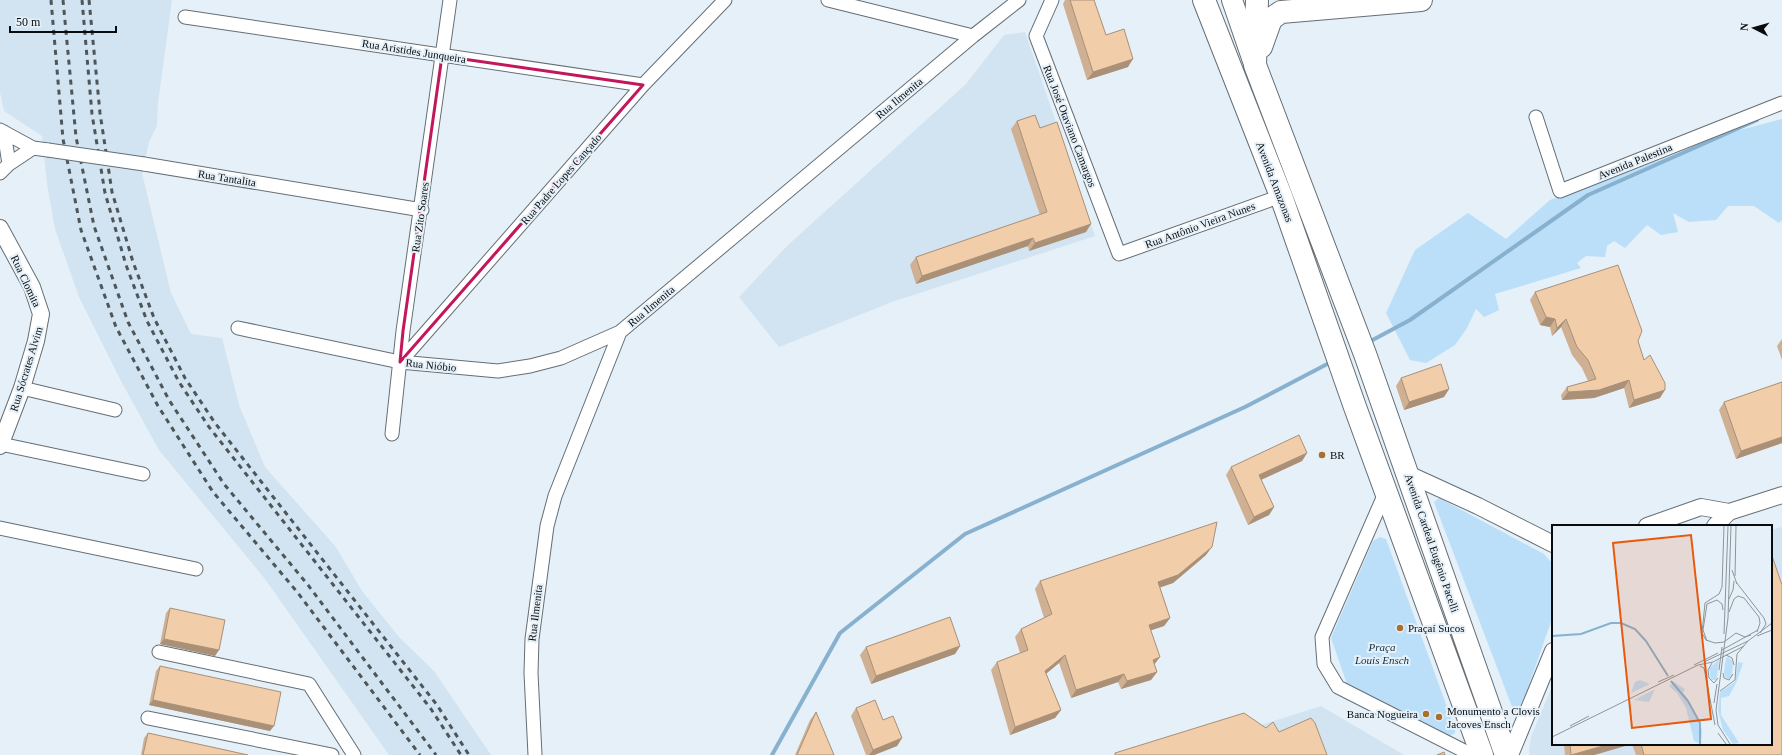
<svg xmlns="http://www.w3.org/2000/svg" width="1782" height="755" font-family="'Times New Roman',serif">
<style>
.built{fill:#d2e4f1}
.green{fill:#bbdff8}
.lines{fill:none;stroke-linecap:round;stroke-linejoin:round}
.stream{stroke:#87b1ce;stroke-width:4}
.minor-casing{stroke:#656e75;stroke-width:15}
.tertiary-casing{stroke:#656e75;stroke-width:18}
.primary-casing{stroke:#656e75;stroke-width:22}
.motorway-casing{stroke:#656e75;stroke-width:24}
.minor{stroke:#fff;stroke-width:13}
.tertiary{stroke:#fff;stroke-width:16}
.primary{stroke:#fff;stroke-width:20}
.motorway{stroke:#fff;stroke-width:22}
.rail{stroke:#4f565a;stroke-width:3;stroke-dasharray:5 5;stroke-linecap:butt}
.minor-bridge-casing{stroke:#656e75;stroke-width:15;stroke-linecap:butt}
.minor-bridge{stroke:#fff;stroke-width:13}
.wall{fill:#cfb092}
.shaded-wall{fill:#a99077}
.building{fill:#f1cdaa;stroke:#a99077}
.marked{fill:none;stroke:#c2185b;stroke-width:3;stroke-linejoin:round}
.poi-dot{fill:#a96f2f;stroke:#e5f0f8;stroke-width:1.5}
.labels{text-anchor:middle;dominant-baseline:central;stroke-width:4;stroke-linejoin:round;paint-order:stroke}
.street-label{font-size:11px;fill:#080c0e;stroke:#e5f0f8}
.poi-label{font-size:11px;fill:#080c0e;stroke:#e5f0f8;text-anchor:start}
.park-label{font-size:11px;font-style:italic;fill:#092d42;stroke:#e5f0f8}
.inset-river{fill:none;stroke:#87b1ce;stroke-width:2}
.inset-road{fill:none;stroke:#8d959a;stroke-width:1}
.view{fill:#e8590c;fill-opacity:0.15;stroke:#e8590c;stroke-width:2}
.inset-edge{fill:none;stroke:#080c0e;stroke-width:2}
</style>
<rect width="100%" height="100%" fill="#e5f0f8"/>
<path class="built" d="M0,0h172l-14,103 -1,23 -8,16 -7,31 29,120 20,41 31,4 17,67 26,62 71,80 26,44 37,46 35,34 57,84h-102l-124,-176 -106,-129 -38,-69 -42,-84 -24,-68 -8,-45 -5,-48 -38,-25 -4,-19z
M1025,32l70,204 -203,66 -113,45 -40,-50 48,-51 179,-162 38,-49z
M1782,527v228h-252l-1,-4 2,-14 22,-53v60h218v-214z
M1321,706l83,49h-237z"/>
<path class="green" d="M1782,119v101l-3,3 -25,-17h-26l-12,14 -27,2 -16,-9 5,19 -17,3 -14,-10 -22,23 -11,-7 -7,5 -2,11 -19,-1 -9,7 4,5 -86,26 4,16 -15,7 -8,-8 -9,19 -12,17 -29,18 -16,-3 -24,-47 29,-63 53,-37 38,26 44,-39 190,-70z
M1439,498l105,56 9,10v52l-34,97 -5,-1 -80,-210z
M1380,537l6,2 69,190v4l-3,2 -4,1 -101,-52 -16,-46 42,-97z"/>
<g class="lines">
<path class="stream" d="M1367,343l43,-23 178,-125 169,-75
M772,755l68,-122 125,-99 280,-127 88,-46"/>
<defs>
<path id="minor" d="M828,0l145,36
M1052,0l-16,36 83,218 162,-58
M185,17l458,68
M1536,117l24,74 222,-88
M0,130l33,18 15,2
M4,132l5,32
M144,164l278,46
M0,173l9,-9 24,-16
M238,328l162,34 98,9 32,-5 31,-8 59,-26
M400,362l243,-277 82,-85
M22,388l93,22
M392,434l11,-103 47,-331
M1,444l142,30
M1386,491l-64,146 2,27 14,23 134,68
M0,528l196,41
M159,652l150,32 45,71
M148,718l184,37
M535,755l-4,-82 1,-34 15,-113 8,-30 65,-164 353,-296 46,-36"/>
<path id="tertiary" d="M0,228l32,59 9,27 -5,27 -14,47 -22,58
M1408,474l70,32 75,38
M1647,526l54,-19 28,5 53,-17
M1715,526l14,-14
M1510,755l43,-104"/>
<path id="primary" d="M1232,0l21,61"/>
<path id="motorway" d="M1204,0l77,196 74,211 127,348
M1257,0l-2,65 110,289 141,401
M1261,47l10,-28 10,-7 140,-12"/>
</defs>
<use href="#minor" class="minor-casing"/>
<use href="#tertiary" class="tertiary-casing"/>
<use href="#primary" class="primary-casing"/>
<use href="#motorway" class="motorway-casing"/>
<use href="#minor" class="minor"/>
<use href="#tertiary" class="tertiary"/>
<use href="#primary" class="primary"/>
<use href="#motorway" class="motorway"/>
<path class="rail" d="M51,0l12,139 18,91 35,97 42,79 55,86 85,101 122,162
M63,0l13,137 18,89 34,96 41,78 55,84 84,101 128,170
M82,0l10,114 13,79 21,72 21,56 32,61 30,45 222,282 30,46
M89,0l11,113 12,79 21,70 21,56 31,60 30,45 222,282 32,50"/>
<defs>
<path id="minor-bridge" d="M48,150l96,14"/>
</defs>
<use href="#minor-bridge" class="minor-bridge-casing"/>
<use href="#minor-bridge" class="minor-bridge"/>
</g>
<path class="wall" d="M1065,0h29l12,35 22,32 -41,13 -24,-76z
M1017,121l23,7 46,104 -57,19 -1,-5 -112,38 -6,-19 6,-8 124,-42 -29,-86z
M1535,292l103,49 6,19 16,38 -31,10 -5,-20 -30,10 -32,2 -1,-5 6,-8 21,-6 -6,-13 -10,-13 -11,-28 -9,9 -2,-9 -10,-2 -10,-25z
M1782,339v21l-5,-14z
M1401,378l48,11 -5,8 -40,13 -8,-24z
M1782,382v61l-46,16 -17,-49 5,-8z
M1307,453l-5,8 -41,19 13,27 -5,8 -21,10 -22,-50 5,-8z
M1206,555l-33,28 -13,4 10,31 -6,8 -14,4 4,35 3,7 -6,8 -30,9 -3,-7 -47,16 -12,-35 -13,10 15,37 -6,8 -45,17 -19,-65 6,-8 23,-9 -5,-16 6,-8 23,-11 -9,-29 5,-8z
M170,608l45,48 -55,-12 6,-31z
M960,646l-5,8 -84,30 -11,-29 6,-8z
M160,666l110,65 -121,-26 7,-34z
M856,708l27,12 19,18 -5,8 -23,9h-8l-15,-39z
M816,712l18,43h-39l15,-35z
M148,733l100,22h-107l3,-17z
M1564,744h207l11,11h-146l-4,-11 -38,11h-29z"/>
<path class="shaded-wall" d="M1133,59l-5,8 -41,13 6,-8z
M1091,224l-5,8 -57,19 6,-8z
M1033,238l-5,8 -112,38 6,-8z
M1546,317l9,2 -5,8 -10,-2z
M1566,319l-5,8 -9,9 5,-8z
M1629,380l-5,8 -30,10 -32,2 6,-8z
M1449,389l-5,8 -40,13 5,-8z
M1665,390l-5,8 -31,10 5,-8z
M1782,437v6l-46,16 5,-8z
M1307,453l-5,8 -48,22 5,-8z
M1274,507l-5,8 -21,10 6,-8z
M1212,547l-6,8 -33,28 -20,7 5,-8z
M1170,618l-6,8 -21,7 6,-8z
M164,639l55,11 -4,6 -55,-12z
M960,646l-5,8 -84,30 5,-8z
M1065,655l-6,8 -19,16 5,-8z
M1160,657l-6,8 -1,-5z
M1157,672l-6,8 -30,9 6,-8z
M1124,674l-6,8 -47,16 5,-8z
M153,700l121,26 -4,5 -121,-26z
M1061,710l-6,8 -45,17 5,-8z
M902,738l-5,8 -23,9h-5l4,-5z
M1610,744h22l-38,11h-23z"/>
<path class="building" d="M1070,0h24l12,35 18,-6 9,30 -40,13z
M1035,115l5,13 17,-6 34,102 -56,19 -2,-5 -111,38 -6,-19 131,-45 -30,-91z
M1618,265l24,66 -4,10 6,19 6,-5 15,28v7l-31,10 -5,-20 -30,10 -31,2 -1,-5 29,-8 -8,-19 -11,-13 -11,-28 -9,9 -2,-9 -9,-2 -11,-25z
M1441,364l8,25 -40,13 -8,-24z
M1782,382v55l-41,14 -17,-49z
M1299,435l8,18 -48,22 15,32 -20,10 -23,-50z
M1217,522l-5,25 -34,28 -20,7 12,36 -21,7 11,32 -7,3 4,12 -30,9 -3,-7 -48,16 -11,-35 -20,16 16,39 -46,17 -18,-65 31,-12 -7,-21 31,-15 -12,-33z
M1771,553l11,32v170h-138l-3,-11h130z
M170,608l55,12 -6,30 -55,-11z
M950,617l10,29 -84,30 -10,-29z
M160,666l121,26 -7,34 -121,-26z
M875,700l8,20 10,-4 9,22 -29,12 -17,-42z
M816,712l18,43h-37z
M1244,713l22,15 7,-6 6,10 32,-14 4,5 12,32h-212v-2z
M148,733l100,22h-105z
M1570,744h40l-39,11z
M1444,752l1,3h-8z"/>
<path class="marked" d="M442,56l201,29 -243,277 3,-31z"/>
<g class="poi-dot">
<circle cx="1322" cy="455" r="4"/>
<circle cx="1400" cy="628" r="4"/>
<circle cx="1426" cy="714" r="4"/>
<circle cx="1439" cy="717" r="4"/>
</g>
<g class="labels">
<g class="street-label">
<text transform="translate(414 51) rotate(9)">Rua Aristides Junqueira</text>
<text transform="translate(899 98) rotate(-40)">Rua Ilmenita</text>
<text transform="translate(1070 126) rotate(69)">Rua José Otaviano Camargos</text>
<text transform="translate(1635 161) rotate(-22)">Avenida Palestina</text>
<text transform="translate(227 178) rotate(9)">Rua Tantalita</text>
<text transform="translate(561 179) rotate(-49)">Rua Padre Lopes Cançado</text>
<text transform="translate(1275 182) rotate(69)">Avenida Amazonas</text>
<text transform="translate(420 217) rotate(-82)">Rua Zito Soares</text>
<text transform="translate(1200 225) rotate(-20)">Rua Antônio Vieira Nunes</text>
<text transform="translate(26 281) rotate(65)">Rua Clomita</text>
<text transform="translate(651 306) rotate(-40)">Rua Ilmenita</text>
<text transform="translate(431 365) rotate(6)">Rua Nióbio</text>
<text transform="translate(26 369) rotate(-73)">Rua Sócrates Alvim</text>
<text transform="translate(1432 543) rotate(71)">Avenida Cardeal Eugênio Pacelli</text>
<text transform="translate(535 613) rotate(-83)">Rua Ilmenita</text>
</g>
<g class="poi-label">
<text x="1330" y="455">BR</text>
<text x="1408" y="628">Praçaí Sucos</text>
<text x="1447" y="711">Monumento a Clovis<tspan x="1447" dy="13">Jacoves Ensch</tspan></text>
<text x="1418" y="714" text-anchor="end">Banca Nogueira</text>
</g>
<g class="park-label">
<text x="1382" y="647">Praça<tspan x="1382" dy="13">Louis Ensch</tspan></text>
</g>
</g>
<g transform="translate(1552 525)">
<rect width="220" height="220" fill="#e5f0f8"/>
<path d="M176,132l5,5 -1,14 -3,3 -4,-2 -1,-5 2,-14zM167,135l-2,17 -1,3h-5l-2,-12zM186,137l5,1 -7,20 -7,13 -8,2v17l18,28 -6,1 -10,-14 -5,-20 2,-18 15,-10zM88,155l10,4 -19,9 4,-11zM122,157l11,7 -2,4 4,5 15,32 -1,14 -7,-3 -8,-33 -9,-15 -8,-7zM103,164l-6,13 -15,-2z" fill="#bbdff8"/>
<path class="inset-river" d="M0,111l29,-2 30,-11h10l14,6 11,12 22,35M119,156l17,20 12,22v21"/>
<path class="inset-road" d="M172,1l-2,61 -3,7 -14,9 -3,30 4,7 9,3 9,-1 12,-9 9,4 6,-2M180,45l5,14M183,51l1,-50M184,57l28,36 2,6 -6,9M177,74l4,-9 1,-9M177,87l5,-13 4,-3 6,2 15,19 1,6 -3,9M172,109l4,-108M205,111l15,-6M155,116l-4,-11 4,-26 10,-4 5,4 1,6M170,125l36,-20M174,130l6,3 2,7M152,137l44,-21 24,-18M160,138l-4,7 1,8 5,5 4,-5M142,140l24,-12M148,141l4,2 11,57M167,145l3,-23M171,148l1,5 5,2 4,-6M106,157l16,-7M168,166l15,-11 2,-26 11,-13M162,178l3,-19M18,201l19,-10M166,208l8,11M0,212l146,-72 15,-3 31,-16M178,219l-12,-19 -2,-15 12,-92 3,-92"/>
<path class="view" d="M139,10l20,184 -79,9 -19,-185z"/>
<rect width="220" height="220" class="inset-edge"/>
</g>
<g transform="translate(1754 28) rotate(276)" stroke="#e5f0f8" stroke-width="3" paint-order="stroke">
<path d="M0-3L7 15L0 10L-7 15Z" fill="#080c0e"/>
<text y="-6" font-size="11" font-weight="bold" text-anchor="middle" fill="#080c0e">N</text>
</g>
<path d="M10 26v6h106v-6" fill="none" stroke="#080c0e" stroke-width="2"/>
<text x="16" y="26" font-size="12" fill="#080c0e" stroke="#e5f0f8" stroke-width="3" paint-order="stroke">50 m</text>
</svg>
